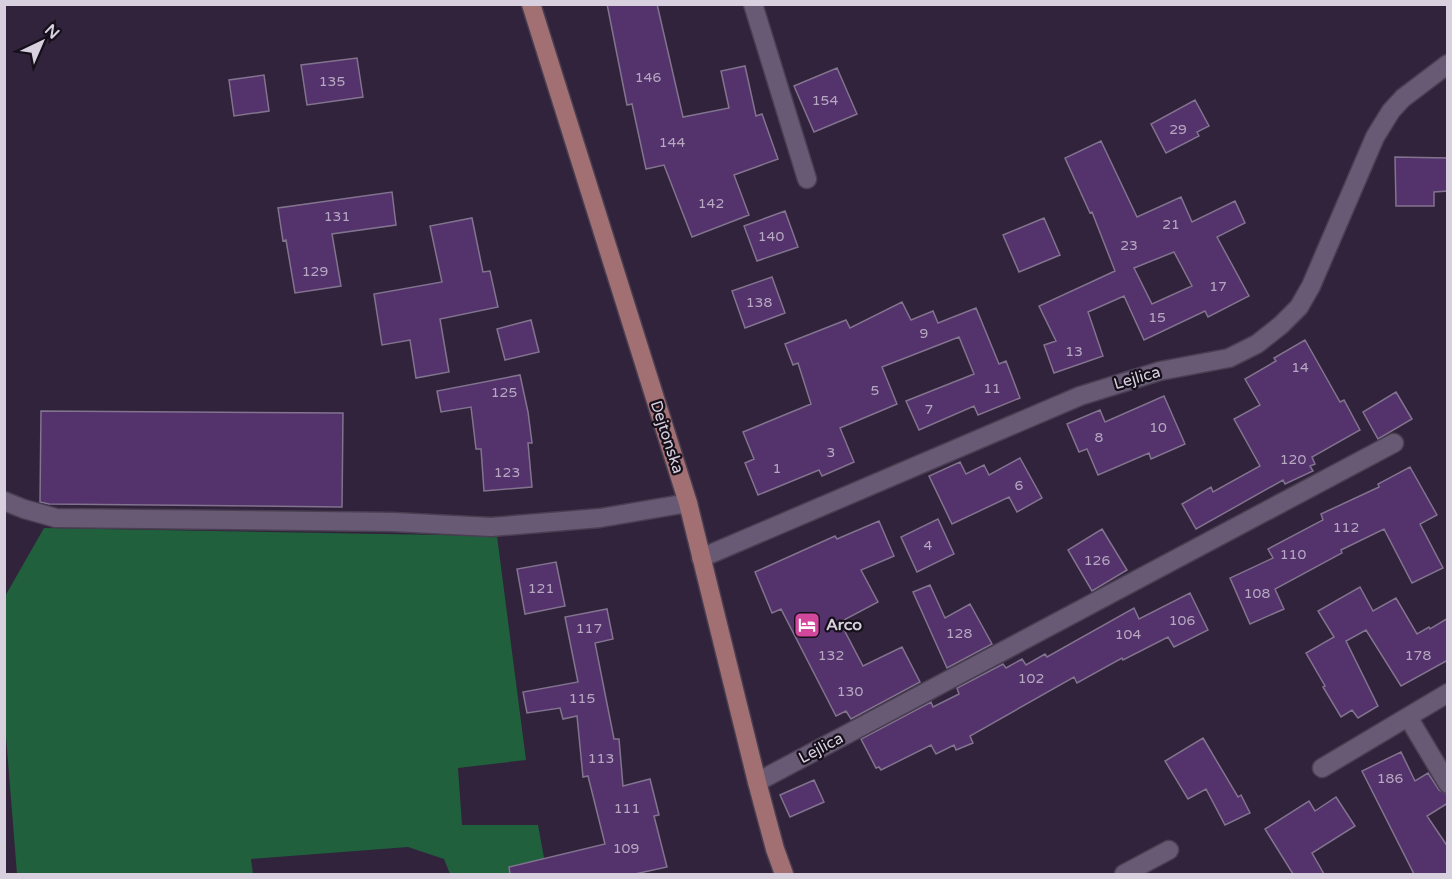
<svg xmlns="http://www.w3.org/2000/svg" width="1452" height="879" font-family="'Varela Round',sans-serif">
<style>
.green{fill:#20603c}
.building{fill:#54336c;stroke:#82738f;stroke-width:1.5;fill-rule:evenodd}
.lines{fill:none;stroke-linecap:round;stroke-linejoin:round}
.minor-casing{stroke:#4a3f52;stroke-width:21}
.major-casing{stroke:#4a3f52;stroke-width:21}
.minor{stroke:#685a75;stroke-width:18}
.major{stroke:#a27072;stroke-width:18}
.labels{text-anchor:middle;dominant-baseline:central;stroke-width:4.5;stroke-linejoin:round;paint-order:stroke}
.number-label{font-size:14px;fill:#b7a9c2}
.street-label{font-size:16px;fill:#d8d0df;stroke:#150f1a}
.poi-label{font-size:16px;font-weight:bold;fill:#d8d0df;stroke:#150f1a;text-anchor:start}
</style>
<rect width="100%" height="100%" fill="#30233b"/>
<path class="green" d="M44,528l453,8 29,224 -68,8 4,57h76l9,49h-97l-6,-15 -36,-12 -157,12 2,15h-236l-12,-150 -1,-126z"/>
<path class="building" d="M607,4h50l26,113 46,-9 -8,-37 24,-5 11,50 6,-2 16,45 -44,16 15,40 -57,22 -28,-72 -18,4 -14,-65 -5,1z
M357,58l6,39 -56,8 -6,-40z
M837,68l20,46 -43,18 -20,-46z
M264,75l5,36 -35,5 -5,-36z
M1195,100l14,26 -12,6 2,4 -33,17 -15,-29z
M1101,141l36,76 44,-20 11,25 43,-21 10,22 -28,14 32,59 -41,21 -3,-6 -61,29 -20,-44 -36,16 15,44 -49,17 -10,-28 12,-4 -17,-35 76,-35 -23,-59 -2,1 -25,-55zM1174,252l18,34 -40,18 -18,-36z
M1395,157l53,1v33l-14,1v14h-38z
M392,192l4,33 -64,9 9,52 -46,7 -9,-53 -3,1 -5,-33z
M785,211l13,36 -41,14 -13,-35z
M472,218l11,54 7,-1 8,36 -58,12 9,53 -33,6 -6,-38 -28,5 -8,-51 68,-12 -12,-56z
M1044,218l16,37 -41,17 -16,-37z
M772,277l13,36 -40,15 -13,-37z
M902,302l9,18 22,-9 5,12 38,-15 23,56 7,-3 14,37 -42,17 -4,-9 -55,24 -13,-29 68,-27 -15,-37 -77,30 15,37 -57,24 14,34 -32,14 -3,-6 -61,25 -13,-32 9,-4 -11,-27 68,-28 -13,-41 -5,2 -8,-21 61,-24 4,8z
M531,320l8,32 -34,8 -8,-31z
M1305,340l35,62 4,-2 16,30 -48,27 3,7 -5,2 3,5 -28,13 -2,-4 -87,49 -14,-25 29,-17 2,5 47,-26 -26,-47 26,-14 -15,-26 31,-18 -2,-3z
M520,375l8,37 4,31h-4l4,44 -48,4 -3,-42h-5l-5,-42 -30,5 -4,-21z
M1396,392l16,27 -34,20 -15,-27z
M1164,396l21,48 -34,15 -2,-6 -51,22 -11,-26 -8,3 -12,-28 33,-14 5,12z
M41,411l302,2 -1,94 -293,-3 -9,-2z
M1020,458l22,40 -25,14 -8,-15 -57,27 -23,-48 31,-14 6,12 18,-9 5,10z
M1410,467l27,48 -17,9 23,44 -31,15 -28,-54 -43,21 1,3 -67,36 9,20 -34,15 -20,-46 43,-20 -5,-9 55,-29 -2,-6 58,-27 -1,-3z
M938,519l16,35 -37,18 -16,-35z
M879,521l15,35 -33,14 17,32 -38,20 23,44 39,-19 18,35 -69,37 -5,-8 -10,5 -55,-107 -9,4 -17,-41 80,-36 2,3z
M1102,529l25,41 -35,21 -24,-41z
M556,562l9,44 -40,8 -8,-45z
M930,585l15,33 25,-14 22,40 -45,24 -34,-76z
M1360,587l13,24 23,-13 21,36 12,-7 1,2 18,-11v42l-47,26 -35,-56 -20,11 32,65 -20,12 -6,-8 -11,7 -18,-30 2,-1 -19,-33 28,-16 -16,-26z
M1190,593l18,37 -34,17 -6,-10 -45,23 -1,-2 -45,25 -3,-6 -104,59 3,7 -17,7 -2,-5 -18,9 -5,-9 -50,25 -2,-3 -3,1 -15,-29 70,-37 2,5 26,-13 -2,-6 46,-24 3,4 16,-9 4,6 19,-11 2,3 87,-49 5,11z
M607,609l6,30 -18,4 19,96h5l4,47 27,-7 9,36 -5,1 13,51 -32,7h-125l-1,-7 96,-23 -17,-68 -5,1 -6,-61 -14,3 -3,-11 -33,5 -4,-21 55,-10 -13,-65z
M1203,738l35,59 3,-2 9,18 -25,12 -19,-36 -18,10 -23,-38z
M1401,752l14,29 13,-8 11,17 9,5v8l-21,13 21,31v27h-34l-52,-103z
M814,780l10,22 -34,15 -10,-22z
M1336,797l19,29 -43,27 12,21h-31l-28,-45 44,-28 6,10z"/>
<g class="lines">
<defs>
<path id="minor" d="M753,4l54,175
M4,501l20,8 32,9 337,4 98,5 109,-9 88,-15
M701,558l379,-162 80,-25 69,-13 28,-14 24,-19 18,-18 12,-21 64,-149 16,-26 12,-13 45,-34
M1408,717l40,67
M1322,768l126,-75
M757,782l637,-339
M1124,874l45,-24"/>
<path id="major" d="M531,4l157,499 69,279 18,67 9,25"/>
</defs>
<use href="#minor" class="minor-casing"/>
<use href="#major" class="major-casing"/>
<use href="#minor" class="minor"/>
<use href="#major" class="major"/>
</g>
<defs>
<symbol id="hotel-square" viewBox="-11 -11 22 22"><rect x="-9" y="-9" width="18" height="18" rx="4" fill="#d1479c" stroke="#150f1a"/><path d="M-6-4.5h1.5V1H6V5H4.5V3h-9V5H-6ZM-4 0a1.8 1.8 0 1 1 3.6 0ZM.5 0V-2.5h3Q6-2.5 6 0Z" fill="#fff"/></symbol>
</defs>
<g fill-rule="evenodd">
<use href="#hotel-square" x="792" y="610" width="30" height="30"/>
</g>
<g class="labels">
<g class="number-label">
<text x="648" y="77">146</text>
<text x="332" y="81">135</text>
<text x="825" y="100">154</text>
<text x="1178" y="129">29</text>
<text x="672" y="142">144</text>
<text x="711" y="203">142</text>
<text x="337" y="216">131</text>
<text x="1171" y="224">21</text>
<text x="771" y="236">140</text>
<text x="1129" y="245">23</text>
<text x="315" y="271">129</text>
<text x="1218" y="286">17</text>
<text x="759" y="302">138</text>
<text x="1157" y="317">15</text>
<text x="924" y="333">9</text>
<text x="1074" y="351">13</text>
<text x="1300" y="367">14</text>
<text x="992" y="388">11</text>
<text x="875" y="390">5</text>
<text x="504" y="392">125</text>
<text x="929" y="409">7</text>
<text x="1158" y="427">10</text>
<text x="1099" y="437">8</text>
<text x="831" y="452">3</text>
<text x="1293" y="459">120</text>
<text x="777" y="468">1</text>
<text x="507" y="472">123</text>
<text x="1019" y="485">6</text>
<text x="1346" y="527">112</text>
<text x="928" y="545">4</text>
<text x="1293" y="554">110</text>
<text x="1097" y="560">126</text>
<text x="541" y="588">121</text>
<text x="1257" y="593">108</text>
<text x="1182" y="620">106</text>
<text x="589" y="628">117</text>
<text x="959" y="633">128</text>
<text x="1128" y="634">104</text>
<text x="831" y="655">132</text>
<text x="1418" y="655">178</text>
<text x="1031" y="678">102</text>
<text x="850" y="691">130</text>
<text x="582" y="698">115</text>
<text x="601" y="758">113</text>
<text x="1390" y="778">186</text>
<text x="627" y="808">111</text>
<text x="626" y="848">109</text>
</g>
<g class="street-label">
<text transform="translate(1137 378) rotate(-16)">Lejlica</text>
<text transform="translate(667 437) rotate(72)">Dejtonska</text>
<text transform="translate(821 748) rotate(-28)">Lejlica</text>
</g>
<g class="poi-label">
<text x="826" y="625">Arco</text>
</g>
</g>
<rect width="1452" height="879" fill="none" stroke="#d8d0df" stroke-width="12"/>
<g transform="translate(42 42) rotate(44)" stroke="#150f1a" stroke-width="4.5" paint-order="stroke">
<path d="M0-4.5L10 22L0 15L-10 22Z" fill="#d8d0df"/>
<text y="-9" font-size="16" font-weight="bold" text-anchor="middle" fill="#d8d0df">N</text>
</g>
</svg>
